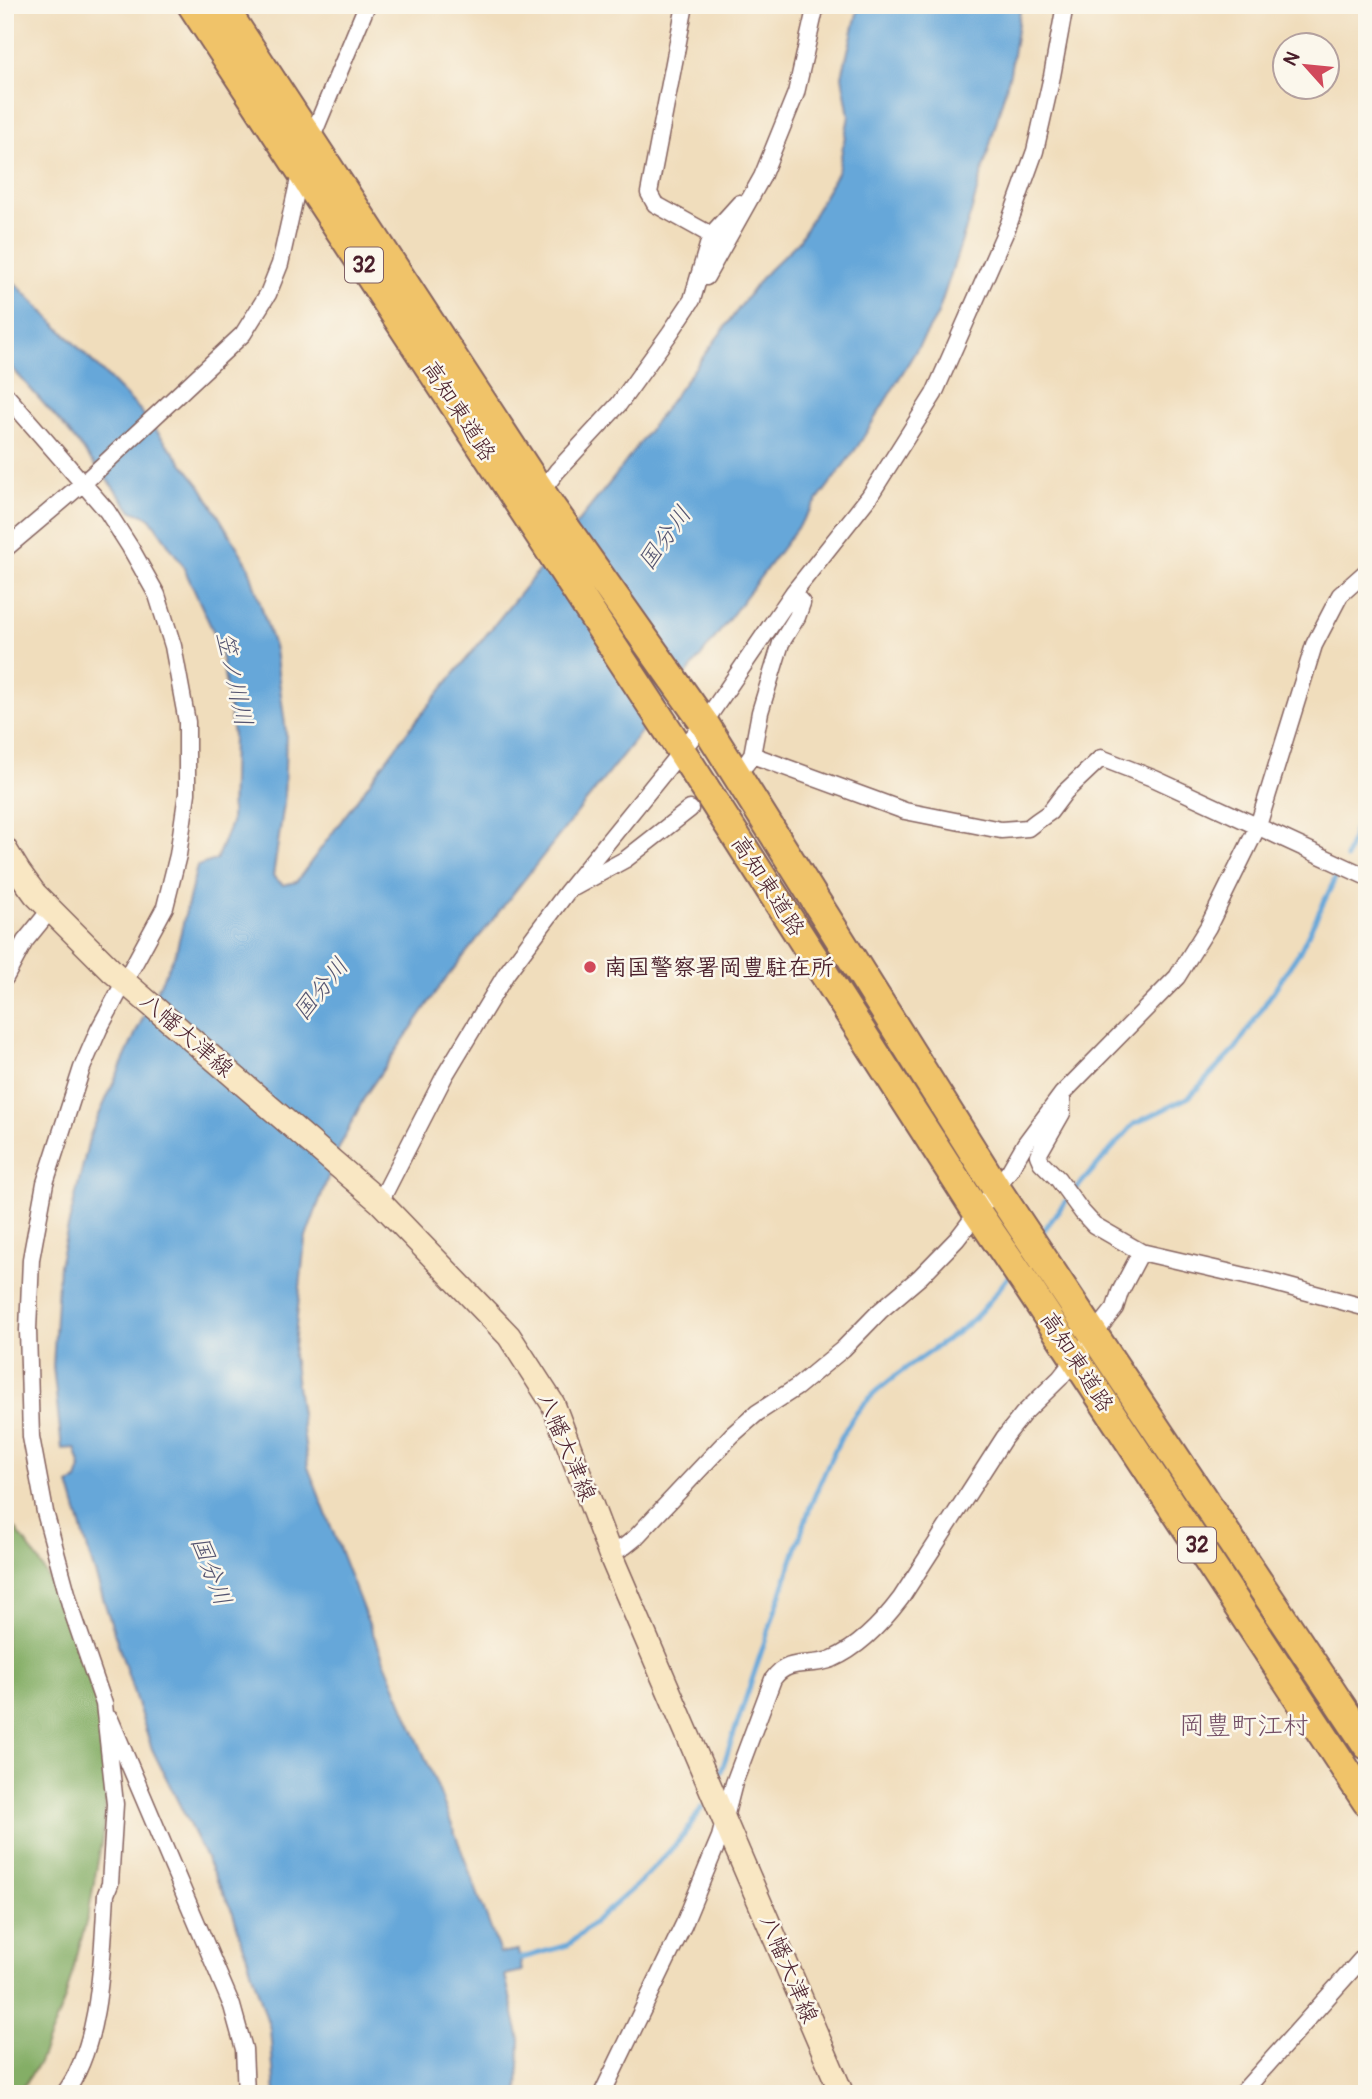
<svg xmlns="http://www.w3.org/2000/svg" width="1372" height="2099" font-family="Pangolin,'Klee One',sans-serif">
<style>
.forest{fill:#84ae66;stroke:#676648;stroke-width:2}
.water{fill:#66a7d9;stroke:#586382;stroke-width:2}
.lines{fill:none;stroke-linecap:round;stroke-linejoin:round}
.stream{stroke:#66a7d9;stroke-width:5}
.minor-casing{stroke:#84625e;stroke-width:19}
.secondary-casing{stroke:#84625e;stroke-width:26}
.trunk-casing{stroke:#84625e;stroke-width:32}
.minor{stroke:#fff;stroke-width:16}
.secondary{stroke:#f9e7c3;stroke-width:23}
.trunk{stroke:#f0c369;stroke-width:28}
.poi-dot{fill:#d1495b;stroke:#fbf7ec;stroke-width:2.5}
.labels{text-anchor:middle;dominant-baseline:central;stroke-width:5;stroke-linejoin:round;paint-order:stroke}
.shield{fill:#fbf7ec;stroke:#7f6065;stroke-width:2}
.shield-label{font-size:21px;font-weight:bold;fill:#4a1f2b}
.street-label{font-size:23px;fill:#4a1f2b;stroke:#fbf7ec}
.poi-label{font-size:23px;font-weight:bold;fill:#4a1f2b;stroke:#fbf7ec;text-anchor:start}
.water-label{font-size:24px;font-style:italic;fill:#555571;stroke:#fbf7ec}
.quarter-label{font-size:26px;fill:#755066;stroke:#fbf7ec}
</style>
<rect width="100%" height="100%" fill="#fbf7ec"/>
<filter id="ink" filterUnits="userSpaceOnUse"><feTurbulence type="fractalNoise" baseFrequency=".0143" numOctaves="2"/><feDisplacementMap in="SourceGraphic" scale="14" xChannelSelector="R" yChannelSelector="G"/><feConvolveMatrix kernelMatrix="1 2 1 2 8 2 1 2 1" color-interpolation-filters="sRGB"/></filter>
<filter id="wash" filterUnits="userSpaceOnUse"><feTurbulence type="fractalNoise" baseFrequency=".00686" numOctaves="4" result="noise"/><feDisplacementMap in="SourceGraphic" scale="28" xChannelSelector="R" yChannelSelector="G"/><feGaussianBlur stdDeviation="1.57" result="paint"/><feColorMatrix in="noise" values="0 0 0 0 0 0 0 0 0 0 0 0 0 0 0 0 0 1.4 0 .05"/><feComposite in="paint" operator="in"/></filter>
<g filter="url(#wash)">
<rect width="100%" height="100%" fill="#f0ddbc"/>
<path class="forest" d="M5,1514l34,47 32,61 35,112 3,39 -7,65 -13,73 -24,88 -26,64 -21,31h-13z"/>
<path class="water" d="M859,5h162l-11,68 -40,143 -33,100 -79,130 -146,196 -271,343 -76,111 -27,54 -33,90 -12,116 15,111 58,150 72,171 62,165 18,-3 4,21 -17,4 15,65 -2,54h-243l-5,-65 -37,-116 -81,-164 -60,-185 -23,-80 8,-4 4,-12 -6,-20 -13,1 -9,-82 6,-102 31,-130 48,-107 38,-76 21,-86 19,-6 15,-37 2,-88 -13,-89 -38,-82 -33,-47 -17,-6 -65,-81 -62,-70v-87l134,136 61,76 48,80 27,85 11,82 -2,72 -11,72 10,9 13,-3 111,-150 206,-253 149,-202 37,-36 39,-70 11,-55 -7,-40z"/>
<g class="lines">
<path class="stream" d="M1346,858l21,-68
M1074,1191l60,-67 55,-27 47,-49 64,-97 38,-78
M1038,1238l28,-37
M721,1772l89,-265c12,-29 31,-77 51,-100 29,-32 68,-53 102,-79 18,-14 31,-33 46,-52
M515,1960l53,-15 68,-59 29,-30 19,-21 18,-28"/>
</g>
</g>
<g filter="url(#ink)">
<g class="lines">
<defs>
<path id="minor" d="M310,142l57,-137
M711,235l29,-32
M706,277l56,-100 34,-84 20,-88
M5,394l102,117 23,36 27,48 16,51 14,76v71l-9,62 -13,52 -66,122 -17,39 -37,115 -14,76 -3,71 3,107 14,75 26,96 33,96 11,100 -5,80 -4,10c-4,61 -4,150 -42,200
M538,496l19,-25 62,-67 51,-71 22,-33 19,-65 -56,-31 -6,-11 36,-188
M5,549l84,-71 154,-144 25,-40 12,-30 21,-94
M752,755l153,56 96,19 27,-2 9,-7 13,-9 15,-20 36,-34 54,21 212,98
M746,764l6,-9 8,-43 21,-69 16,-26 5,-14 -9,-10
M575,887l51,-28 64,-50
M5,978l20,-37 26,-32
M1062,1094v19l-24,42 3,7 17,17 24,33 12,13 47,27 126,29 100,27
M380,1202l65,-127 61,-101 61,-82 137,-169 89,-130 76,-96 65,-103 74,-168 27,-75 17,-75 13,-71
M610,1554l15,-8 10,-8 97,-103 25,-22 40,-26 46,-38 37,-38 40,-34 37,-38 53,-69 15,-26 37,-50 115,-117 31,-50 50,-101 56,-181 26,-50 27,-24
M110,1719l122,287 12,43 2,45
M602,2094l82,-170 28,-68 8,-19 14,-54 39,-104c15,-22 37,-11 59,-20 28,-12 51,-37 69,-61l103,-160 19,-24 37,-36 55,-70 5,-16 21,-40
M1241,2094l126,-141"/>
<path id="secondary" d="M5,849l14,23 16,22 78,78 267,230 129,134 44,68 57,150 232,540"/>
<path id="trunk" d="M192,5l479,730 306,477 51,75 339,515
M222,5l329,502 153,216 292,465 371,557"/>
</defs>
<use href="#minor" class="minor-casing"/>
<use href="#secondary" class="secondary-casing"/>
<use href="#trunk" class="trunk-casing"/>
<use href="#minor" class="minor"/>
<use href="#secondary" class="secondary"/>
<use href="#trunk" class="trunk"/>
</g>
</g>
<circle class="poi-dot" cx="590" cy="967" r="7"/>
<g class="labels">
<g class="shield">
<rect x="345" y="247.5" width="38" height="35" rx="5"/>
<rect x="1178" y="1527.5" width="38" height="35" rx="5"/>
</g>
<g class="shield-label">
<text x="364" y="265">32</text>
<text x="1197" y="1545">32</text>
</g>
<g class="street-label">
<text transform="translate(459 411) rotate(57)">高知東道路</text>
<text transform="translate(768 886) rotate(57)">高知東道路</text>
<text transform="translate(187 1035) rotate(41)">八幡大津線</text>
<text transform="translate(1077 1362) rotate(57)">高知東道路</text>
<text transform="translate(567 1447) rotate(67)">八幡大津線</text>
<text transform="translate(789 1969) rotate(67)">八幡大津線</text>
</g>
<g class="poi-label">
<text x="604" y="967">南国警察署岡豊駐在所</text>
</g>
<g class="water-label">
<text transform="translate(665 538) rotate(-54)">国分川</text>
<text transform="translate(234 679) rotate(78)">笠ノ川川</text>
<text transform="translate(321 989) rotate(-51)">国分川</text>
<text transform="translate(211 1571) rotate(69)">国分川</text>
</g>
<g class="quarter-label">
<text x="1244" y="1726">岡豊町江村</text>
</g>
</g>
<rect width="1372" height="2099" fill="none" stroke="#fbf7ec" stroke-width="28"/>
<g transform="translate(1306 66) rotate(297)"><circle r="33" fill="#fbf7ec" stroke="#b4a19f" stroke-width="2"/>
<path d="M0-5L12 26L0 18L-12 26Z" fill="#d1495b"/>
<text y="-10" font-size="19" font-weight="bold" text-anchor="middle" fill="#4a1f2b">N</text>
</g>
</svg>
